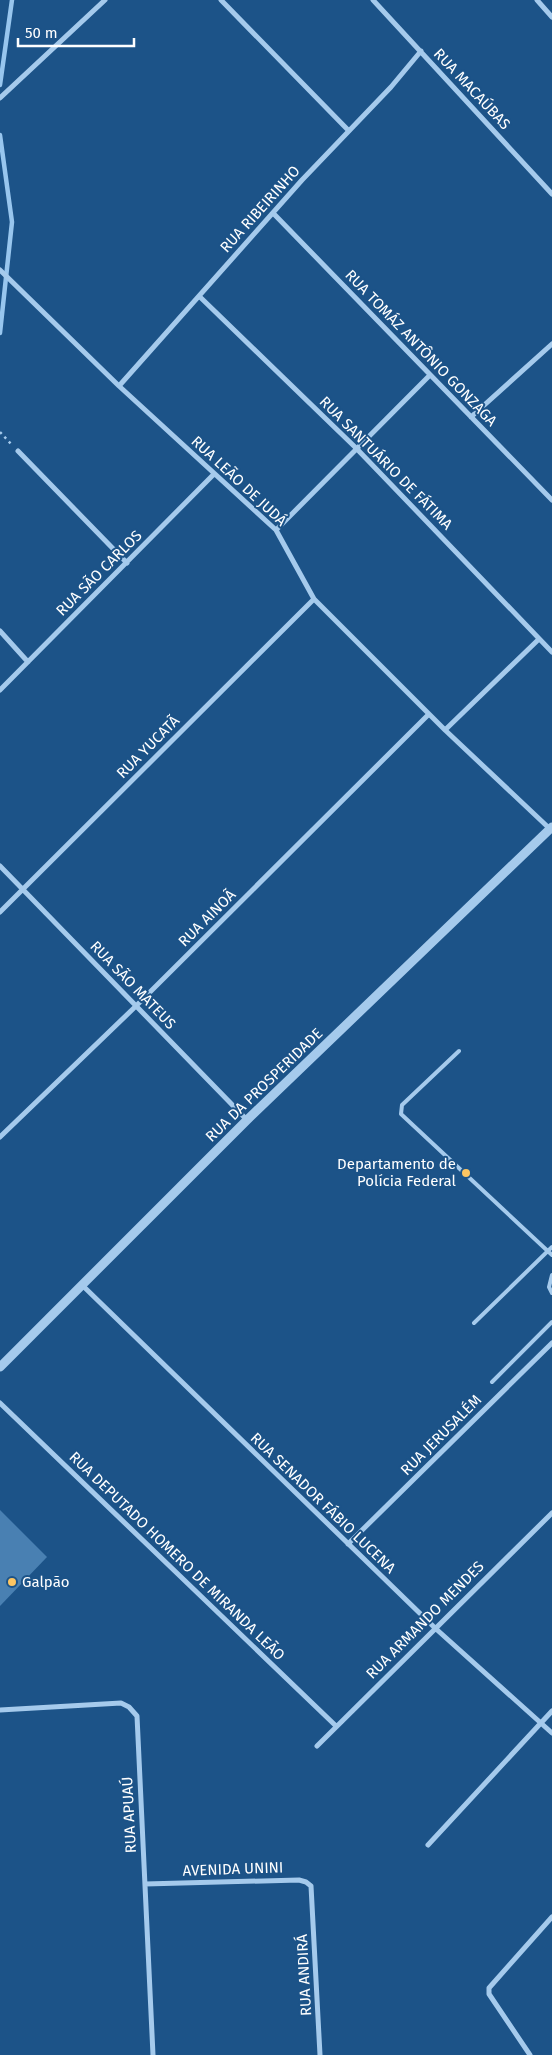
<svg xmlns="http://www.w3.org/2000/svg" width="552" height="2055" font-family="'Fira Sans',sans-serif">
<style>
.lines{fill:none;stroke-linecap:round;stroke-linejoin:round}
.stream{stroke:#98c6ee;stroke-width:4.5}
.building{fill:#4980b2}
.path{stroke:#a5caec;stroke-width:2.5;stroke-dasharray:2.5 4;stroke-linecap:butt}
.service{stroke:#a5caec;stroke-width:4}
.minor{stroke:#a5caec;stroke-width:5}
.tertiary{stroke:#a5caec;stroke-width:9}
.poi-dot{fill:#fcc562;stroke:#1c5388;stroke-width:2}
.labels{text-anchor:middle;dominant-baseline:central;stroke-width:4;stroke-linejoin:round;paint-order:stroke}
.street-label{font-size:15px;fill:#fff;stroke:#1c5388}
.poi-label{font-size:15px;fill:#fff;stroke:#1c5388;text-anchor:end}
</style>
<rect width="100%" height="100%" fill="#1c5388"/>
<g class="lines">
<path class="stream" d="M0,85l12,-85
M0,135l12,87 -12,111"/>
</g>
<path class="building" d="M0,1510l47,47 -47,49z"/>
<g class="lines">
<path class="path" d="M0,432l12,13"/>
<path class="service" d="M459,1051l-57,54 -1,9 151,141
M552,1275l-3,12 3,6
M474,1323l78,-76
M492,1382l60,-60"/>
<path class="minor" d="M221,0l128,131
M373,0l179,194
M537,0l15,17
M0,98l105,-98
M273,213l279,287
M0,270l119,116 157,144 38,69 131,131 105,99
M199,296l157,152 196,204
M119,386l183,-206 89,-93 30,-36
M471,417l81,-73
M18,451l109,112
M276,530l154,-155
M0,631l28,31
M0,690l214,-216
M445,730l94,-91
M0,866l247,254
M0,912l314,-313
M0,1137l136,-131 293,-292
M82,1285l353,343 117,105
M0,1403l336,323
M348,1544l204,-201
M0,1710l121,-7 8,4 8,9 16,339
M317,1746l235,-233
M428,1845l124,-134
M145,1884l154,-4 7,2 5,4 9,169
M530,2055l-41,-61v-6l63,-71"/>
<path class="tertiary" d="M0,1367l247,-247 305,-293"/>
</g>
<g class="poi-dot">
<circle cx="466" cy="1173" r="5"/>
<circle cx="12" cy="1582" r="5"/>
</g>
<g class="labels">
<g class="street-label">
<text transform="translate(472 89) rotate(47)">RUA MACAÚBAS</text>
<text transform="translate(260 209) rotate(-48)">RUA RIBEIRINHO</text>
<text transform="translate(421 348) rotate(46)">RUA TOMÁZ ANTÔNIO GONZAGA</text>
<text transform="translate(386 463) rotate(45)">RUA SANTUÁRIO DE FÁTIMA</text>
<text transform="translate(239 481) rotate(43)">RUA LEÃO DE JUDÁ</text>
<text transform="translate(99 573) rotate(-45)">RUA SÃO CARLOS</text>
<text transform="translate(148 747) rotate(-45)">RUA YUCATÃ</text>
<text transform="translate(207 918) rotate(-45)">RUA AINOÃ</text>
<text transform="translate(133 985) rotate(46)">RUA SÃO MATEUS</text>
<text transform="translate(264 1085) rotate(-44)">RUA DA PROSPERIDADE</text>
<text transform="translate(441 1435) rotate(-45)">RUA JERUSALÉM</text>
<text transform="translate(323 1503) rotate(44)">RUA SENADOR FÁBIO LUCENA</text>
<text transform="translate(177 1556) rotate(44)">RUA DEPUTADO HOMERO DE MIRANDA LEÃO</text>
<text transform="translate(425 1620) rotate(-45)">RUA ARMANDO MENDES</text>
<text transform="translate(129 1815) rotate(-93)">RUA APUAÚ</text>
<text transform="translate(233 1869) rotate(-2)">AVENIDA UNINI</text>
<text transform="translate(304 1975) rotate(-93)">RUA ANDIRÁ</text>
</g>
<g class="poi-label">
<text x="456" y="1164">Departamento de<tspan x="456" dy="17">Polícia Federal</tspan></text>
<text x="22" y="1582" text-anchor="start">Galpão</text>
</g>
</g>
<path d="M18 38v8h116v-8" fill="none" stroke="#ffffff" stroke-width="2.5"/>
<text x="25" y="38" font-size="15" fill="#ffffff" stroke="#1c5388" stroke-width="4" paint-order="stroke">50 m</text>
</svg>
